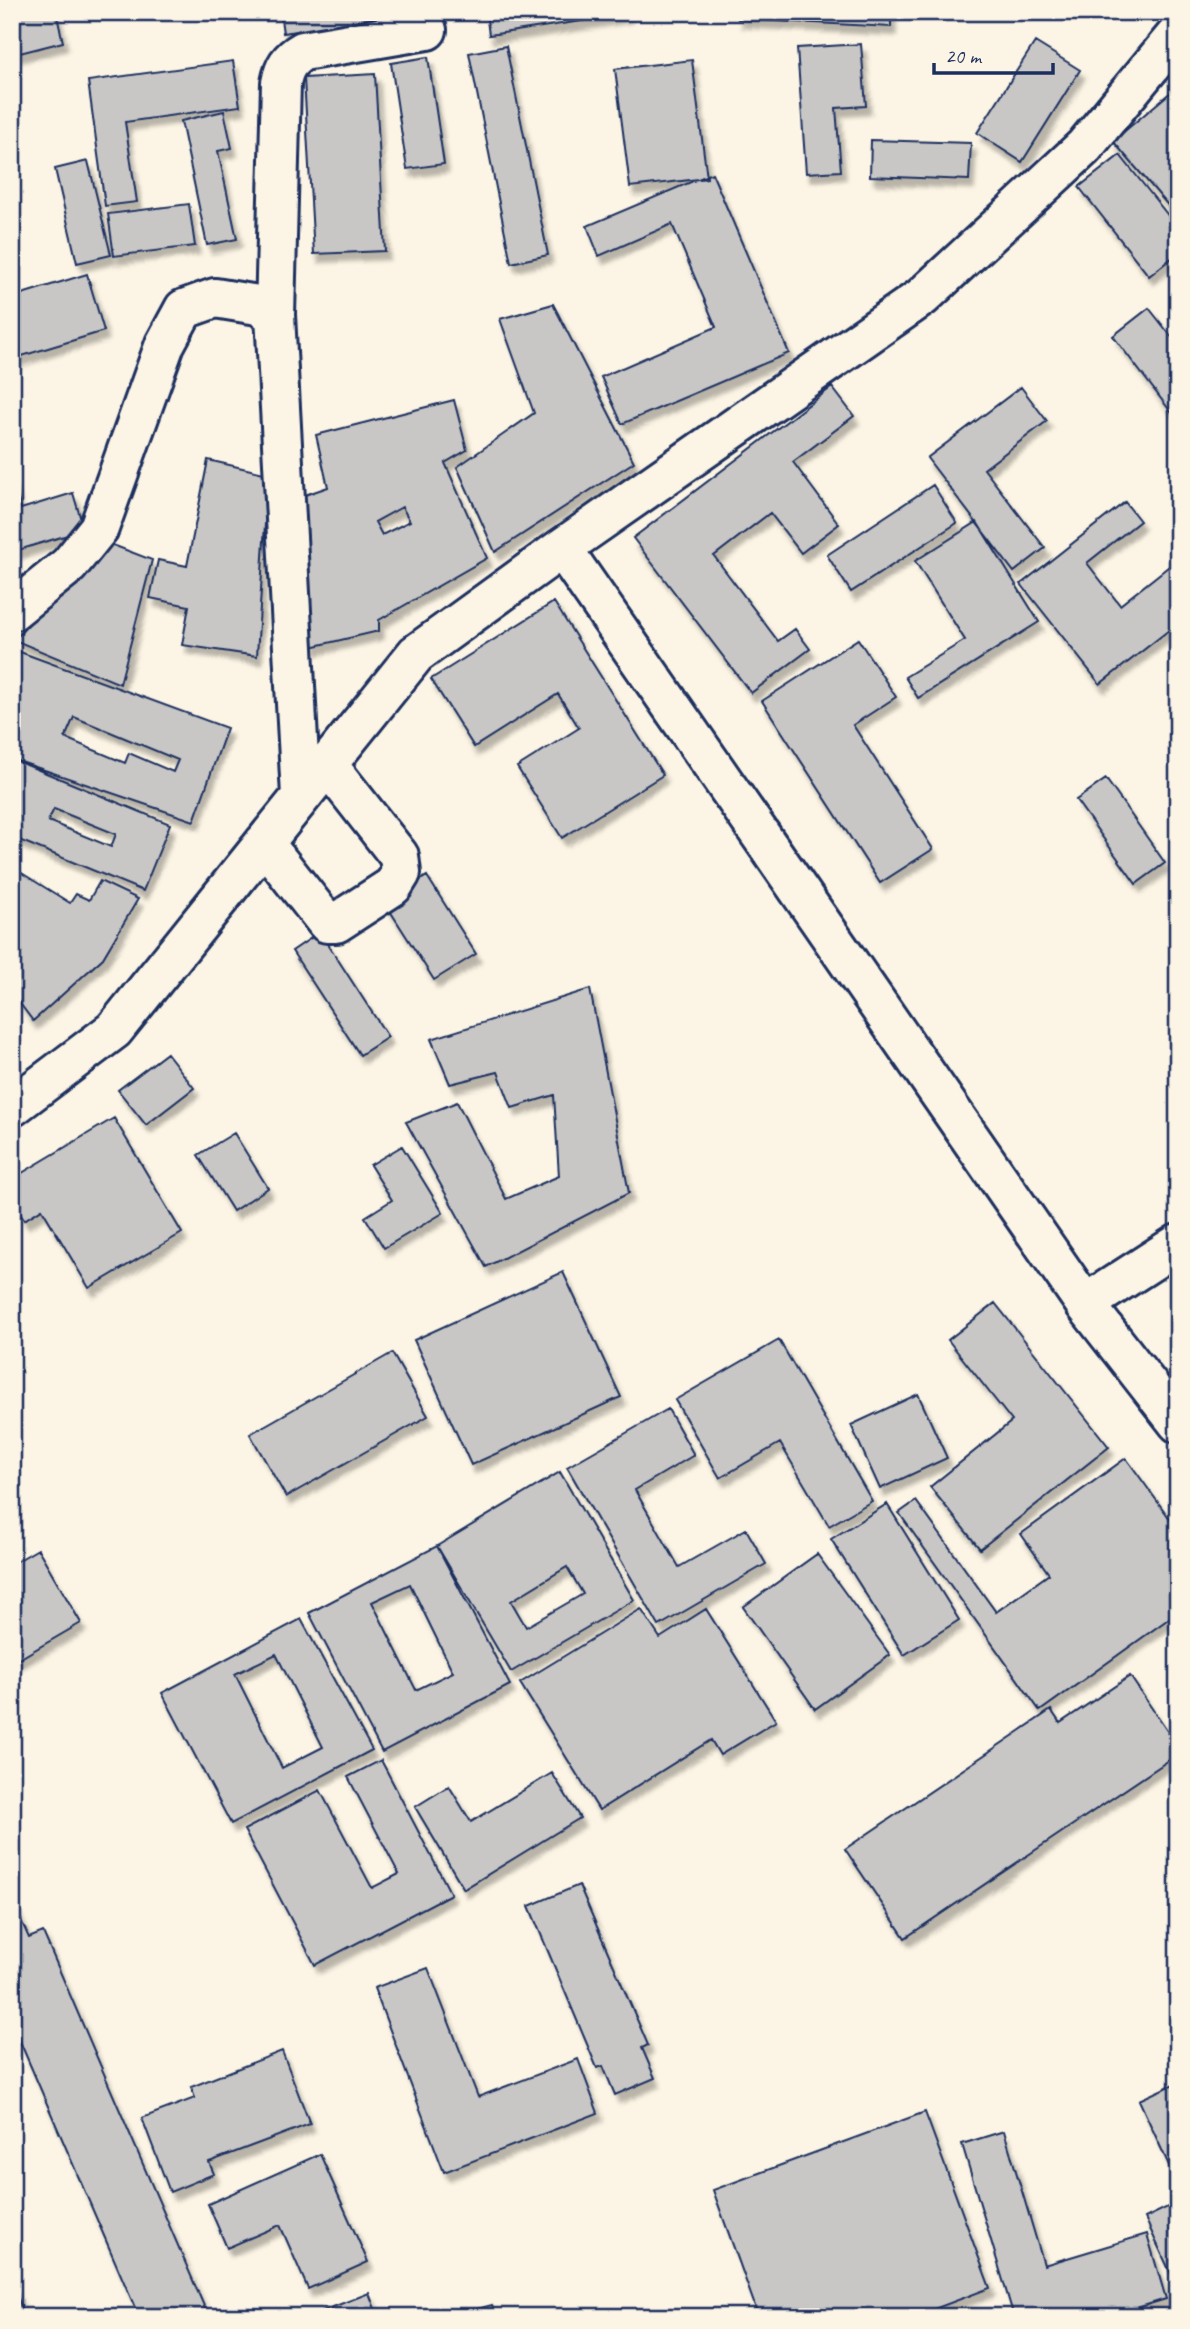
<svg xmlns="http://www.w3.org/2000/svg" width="1190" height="2329" font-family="Caveat,sans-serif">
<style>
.building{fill:#c8c7c6;stroke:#1b2f5e;stroke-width:2;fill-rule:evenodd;filter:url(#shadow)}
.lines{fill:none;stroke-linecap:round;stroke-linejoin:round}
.minor-casing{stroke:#1b2f5e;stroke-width:44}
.minor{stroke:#fcf5e5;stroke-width:38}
</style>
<defs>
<filter id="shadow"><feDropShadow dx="4.5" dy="8" stdDeviation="2" flood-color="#0004"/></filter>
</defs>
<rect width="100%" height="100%" fill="#fcf5e5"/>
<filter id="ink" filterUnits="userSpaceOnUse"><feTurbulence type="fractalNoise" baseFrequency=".0143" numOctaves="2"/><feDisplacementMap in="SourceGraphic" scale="14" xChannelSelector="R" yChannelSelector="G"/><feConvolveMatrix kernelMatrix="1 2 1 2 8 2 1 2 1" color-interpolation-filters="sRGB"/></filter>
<g filter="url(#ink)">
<path class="building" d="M12,12h44l7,30 -51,13z
M280,12h135v2l-132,19z
M486,12h142v2l-139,21z
M739,12h152v15l-153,-8z
M1035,42l45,28 -58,92 -45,-29z
M861,44l5,62 -30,2 5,63 -35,2 -9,-125z
M506,46l42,209 -37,8 -42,-210z
M428,57l16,107 -37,5 -16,-106z
M692,60l15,118 -77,9 -15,-118z
M233,61l7,45 -115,16 12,80 -32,4 -17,-125z
M375,74l10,177 -71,3 -10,-176z
M1178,86v131l-65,-76z
M224,111l8,37 -14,3 19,88 -30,6 -26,-124z
M871,140l100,3 -2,37 -99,-4z
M1120,155l58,73v25l-29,23 -70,-89z
M88,161l23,94 -34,8 -22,-94z
M712,173l77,180 -167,71 -21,-47 115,-50 -44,-103 -73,32 -12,-30z
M189,204l6,42 -81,10 -6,-42z
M87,274l17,57 -92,28v-62z
M553,304l81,158 -139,90 -38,-85 77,-54 -34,-94z
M1149,308l29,37v76l-65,-85z
M832,387l22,29 -61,46 46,62 -38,29 -31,-40 -56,43 64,85 17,-12 15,20 -59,44 -118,-155z
M1021,387l26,34 -63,48 61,79 -31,24 -87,-114z
M454,400l13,50 -22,13 42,95 -108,62v11l-68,16 -9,-151 26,-9 -12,-52zM402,507l8,14 -28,14 -7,-13z
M208,460l60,14 -11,182 -75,-11 7,-39 -39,-8 8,-38 29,6z
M12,480l9,29 52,-16 11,37 -72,22z
M933,485l24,38 -106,69 -24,-37z
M1125,502l15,19 -53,42 33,42 58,-46v64l-78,61 -79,-100z
M977,522l62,100 -121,76 -13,-21 60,-37 -50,-79z
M105,542l47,18 -32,124 -106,-44z
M554,602l109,173 -101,63 -45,-71 62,-39 -21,-34 -84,53 -43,-68z
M858,639l38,58 -43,28 80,124 -53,34 -118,-182z
M12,649l215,79 -33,93 -182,-62zM74,717l104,43 -5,12 -44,-19 -4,10 -60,-25z
M12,759l158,65 -27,67 -131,-54zM54,809l62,25 -5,13 -63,-26z
M1106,779l59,84 -29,21 -60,-84z
M12,867l58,36 6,-9 13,6 11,-19 38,18 -35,59 -70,63 -21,-28z
M427,876l49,78 -42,26 -49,-77z
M320,932l68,105 -28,18 -68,-104z
M590,989l39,204 -143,74 -80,-145 51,-20 49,97 53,-23 -5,-81 -42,13 -14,-36 -48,12 -19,-45z
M167,1053l27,35 -48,37 -28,-35z
M114,1118l68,115 -93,55 -47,-79 -18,11 -12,-20v-21z
M234,1133l34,55 -35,23 -35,-56z
M402,1146l41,67 -59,35 -19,-31 27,-17 -22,-35z
M1178,1270v20l-9,-14z
M563,1272l58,125 -150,68 -57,-125z
M995,1303l114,144 -129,102 -50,-62 82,-66 -64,-81z
M779,1340l93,161 -43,25 -49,-83 -60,35 -45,-78z
M392,1353l36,63 -142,81 -36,-63z
M918,1394l29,64 -67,31 -29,-64z
M668,1409l26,46 -59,35 44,77 67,-38 20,35 -107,62 -92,-159z
M1126,1458l52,72v82l-138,99 -141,-198 17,-12 80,111 53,-38 -28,-40z
M560,1472l74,128 -123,72 -74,-126zM567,1567l16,27 -57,33 -15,-26z
M887,1504l72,116 -55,35 -73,-116z
M437,1546l73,139 -128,67 -73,-139zM410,1584l43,88 -37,18 -44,-88z
M38,1549l43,74 -69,40v-99z
M817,1554l73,101 -75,54 -72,-102z
M641,1609l19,29 46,-29 70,112 -56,34 -9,-15 -112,70 -79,-127z
M301,1619l71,131 -141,74 -69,-131zM276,1654l47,93 -41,21 -47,-94z
M1130,1676l48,71v7l-273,184 -60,-89 206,-139 9,13z
M381,1760l70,134 -136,71 -71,-135 76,-40 52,98 27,-14 -51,-97z
M552,1773l28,45 -116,71 -49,-82 34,-21 22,36z
M579,1885l69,160 -6,3 13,30 -40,17 -12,-29 -6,2 -68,-162z
M12,1900l17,38 14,-6 164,381 -9,4h-59l-127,-294z
M428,1968l50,129 100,-38 20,54 -154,59 -70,-184z
M282,2051l28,73 -101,38 5,12 -44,18 -28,-74 53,-20 -4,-11z
M1178,2082v103l-39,-85z
M925,2112l65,176 -77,29h-154l-46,-127z
M1004,2131l40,134 103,-31 19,65 -59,18h-93l-52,-173z
M320,2154l48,108 -60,27 -28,-64 -53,23 -19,-44z
M1178,2202v87l-33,-71z
M12,2283l13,34h-13z
M369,2293l9,24h-71z
M492,2305l3,12h-48z
M1178,2305v12h-20l-1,-2z"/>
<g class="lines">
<defs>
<path id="minor" d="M562,548l523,756 93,119
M12,611l57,-46 30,-37 66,-184 19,-35 31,-11 43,7 17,10
M301,796l-26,-481 6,-232c3,-16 8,-24 22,-32l124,-21
M264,843l63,80h9l57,-37 8,-13 -2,-17 -72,-92
M12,1107l102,-77 302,-376 146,-106 360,-251 162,-150 94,-114
M1085,1304l93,-60"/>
</defs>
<use href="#minor" class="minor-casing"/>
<use href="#minor" class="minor"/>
</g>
</g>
<rect width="1190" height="2329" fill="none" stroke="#fcf5e5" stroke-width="42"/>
<rect x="21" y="21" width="1148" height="2287" fill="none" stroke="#1b2f5e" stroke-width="2.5" filter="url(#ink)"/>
<path d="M934 63v10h119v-10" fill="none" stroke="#1b2f5e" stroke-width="3.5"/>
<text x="945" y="63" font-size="21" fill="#1b2f5e" stroke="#fcf5e5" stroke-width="5" paint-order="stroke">20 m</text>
</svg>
